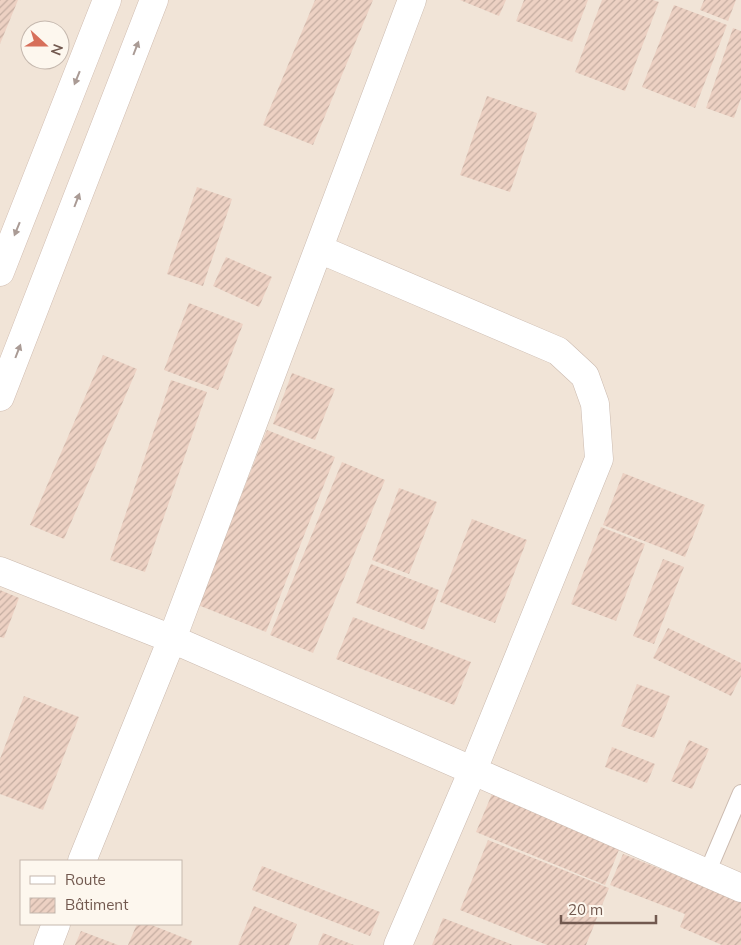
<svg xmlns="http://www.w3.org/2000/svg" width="741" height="945" font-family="Mulish,sans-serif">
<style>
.residential{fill:#f1e4d7;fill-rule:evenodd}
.building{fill:url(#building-hatch)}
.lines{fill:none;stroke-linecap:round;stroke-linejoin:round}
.lane-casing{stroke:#cbbaaf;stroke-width:18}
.street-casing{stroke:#cbbaaf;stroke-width:29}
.secondary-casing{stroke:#d0bcb0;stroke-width:29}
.lane{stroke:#fff;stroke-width:16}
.street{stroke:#fff;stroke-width:28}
.secondary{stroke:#fff;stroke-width:28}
.oneway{fill:#aa9b95}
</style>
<defs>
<pattern id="building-hatch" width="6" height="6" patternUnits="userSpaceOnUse" patternTransform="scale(1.25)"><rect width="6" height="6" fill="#edd1c3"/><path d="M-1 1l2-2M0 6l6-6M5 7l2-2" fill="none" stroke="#c4ada1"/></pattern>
</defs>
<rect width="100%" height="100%" fill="#faf2e8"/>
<path class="residential" d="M0,0h741v945h-741zM30,30h30v30h-30zM21,861h160v63h-160z"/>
<path class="building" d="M0,0h18l-18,44z
M315,0h58l-60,145 -50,-20z
M460,0h46l-7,16z
M524,0h64l-16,42 -56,-21z
M602,0h51l6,2 -34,89 -50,-19z
M704,0h32l-8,21 -28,-11z
M674,5l53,20 -32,83 -53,-21z
M733,28l8,3v67l-7,20 -28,-10z
M487,96l50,17 -27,79 -50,-17z
M197,187l35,12 -29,87 -36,-12z
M226,257l46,20 -13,30 -46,-21z
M189,303l54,21 -25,66 -54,-20z
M103,355l34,14 -73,170 -34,-14z
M292,373l43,16 -20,51 -42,-16z
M171,380l36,12 -62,180 -35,-12z
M267,430l68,27 -69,175 -68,-27z
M342,462l43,18 -72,173 -43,-18z
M623,473l82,32 -20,52 -82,-32z
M399,488l38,14 -28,72 -37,-14z
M472,519l55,21 -32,83 -55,-21z
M601,527l44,17 -29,77 -45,-17z
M663,559l21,8 -30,77 -21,-8z
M371,564l68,26 -15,40 -68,-27z
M0,590l19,8 -15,40 -4,-1z
M353,617l118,45 -17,43 -118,-46z
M668,628l73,35v13l-10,20 -78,-38z
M637,684l33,12 -16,42 -33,-12z
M24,696l55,21 -36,93 -43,-16v-35z
M689,740l20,9 -17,40 -21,-8z
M612,747l43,17 -8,19 -42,-16z
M494,789l128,53 -17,43 -129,-53z
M488,840l121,48 -23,57h-39l-87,-35z
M623,854l118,47v44h-19l-42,-18 5,-13 -75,-29z
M262,866l118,46 -10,24 -118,-46z
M254,906l43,18 -8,21h-51z
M443,918l70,27h-81z
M137,924h12l43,17 -1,4h-63z
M81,931l37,14h-43z
M323,933l31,12h-36z"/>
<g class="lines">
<defs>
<path id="lane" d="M707,873l34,-80"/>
<path id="street" d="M319,249l239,102 27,25 10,28 4,55 -126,311 -75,175
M0,571l172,68 569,249
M82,861l90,-222 240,-639
M48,945l8,-21"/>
<path id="secondary" d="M0,272l107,-272
M0,397l154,-397"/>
</defs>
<use href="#lane" class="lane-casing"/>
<use href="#street" class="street-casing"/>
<use href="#secondary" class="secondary-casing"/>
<use href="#lane" class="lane"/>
<use href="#street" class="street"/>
<use href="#secondary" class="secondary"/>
</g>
<defs><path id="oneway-solid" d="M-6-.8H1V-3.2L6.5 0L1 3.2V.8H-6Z" transform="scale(1.25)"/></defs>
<g class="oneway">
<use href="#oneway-solid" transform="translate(136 48) rotate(-69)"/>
<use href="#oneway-solid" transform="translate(77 78) rotate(112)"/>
<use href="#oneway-solid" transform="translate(77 200) rotate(-69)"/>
<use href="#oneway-solid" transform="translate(17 229) rotate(112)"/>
<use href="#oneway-solid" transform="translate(18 351) rotate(-69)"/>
</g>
<rect x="20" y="860" width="162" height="65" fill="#fdf7ee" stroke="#c5b8ae"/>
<rect x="30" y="876" width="25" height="8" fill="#ffffff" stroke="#c5b8ae"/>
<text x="65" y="885" font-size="15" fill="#72594f">Route</text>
<rect x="30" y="898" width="25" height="15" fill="url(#building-hatch)" stroke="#c5b8ae"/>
<text x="65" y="910" font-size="15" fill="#72594f">Bâtiment</text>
<g transform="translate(45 45) rotate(111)"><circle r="24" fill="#fdf7ee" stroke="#c5b8ae"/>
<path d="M0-4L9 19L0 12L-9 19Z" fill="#d76f5a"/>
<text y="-8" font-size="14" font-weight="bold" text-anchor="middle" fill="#72594f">N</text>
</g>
<path d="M561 915v8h95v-8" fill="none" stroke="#72594f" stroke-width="2.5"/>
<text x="568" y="915" font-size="15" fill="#72594f" stroke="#fdf7ee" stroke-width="4" paint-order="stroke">20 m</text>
</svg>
